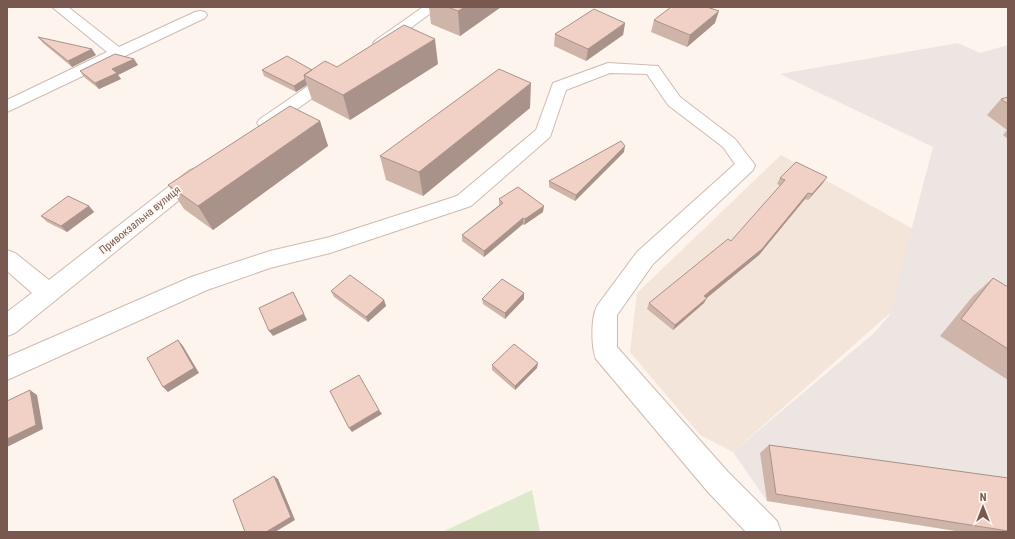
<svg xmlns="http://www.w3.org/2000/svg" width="1015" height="539" font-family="'Roboto Condensed',sans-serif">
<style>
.residential{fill:#f4e5db}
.industrial{fill:#ece5e1}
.green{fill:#dceacb}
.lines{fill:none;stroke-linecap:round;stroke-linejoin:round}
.minor-casing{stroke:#cfbab1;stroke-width:2}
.minor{fill:#fff;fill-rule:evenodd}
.wall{fill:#cfb4a9}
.shaded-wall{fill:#a9928a}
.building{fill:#f1d1c5;stroke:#a9928a}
.labels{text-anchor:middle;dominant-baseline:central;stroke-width:3.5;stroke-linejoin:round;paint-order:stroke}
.street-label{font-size:11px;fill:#78584f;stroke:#fef9f3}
</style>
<rect width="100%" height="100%" fill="#fcf4ed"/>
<path class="residential" d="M781,155l132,74 -23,84 -157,139 -33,-17 -70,-83 7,-59z"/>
<path class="industrial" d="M958,43l22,10 28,-8v487h-46l-195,-31 -34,-49 140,-118 16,-18 44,-169 -153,-73z"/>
<path class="green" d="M532,490l8,42h-98z"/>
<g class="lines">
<defs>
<path id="minor" d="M52,7h16l51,40 76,-35 5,-1 5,1 2,3 -2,3 -198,94v-12l100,-48z
M423,7h16l-53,39 -5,2 -5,-2 -3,-3 3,-3z
M608,63l50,3 22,31 55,42 20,26 -2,5 -100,94 -36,51v32l111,125 49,49 4,11h-35l-38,-40 -112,-133c-5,-13 -5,-41 1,-53l40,-54 98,-88 -12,-17 -55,-42 -21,-31 -37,-1 -44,17 -16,47 -79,69 -141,47 -60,15 -63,22 -200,90v-23l184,-80 79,-26 60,-14 127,-41 79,-66 17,-47z
M333,71l6,2 2,3 -2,3 -67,48 -6,2 -6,-2 -3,-4 3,-4 67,-46z
M197,168l7,2 3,5 -3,5 -189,153 -8,3v-24l25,-19 -25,-22v-21l8,3 34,27 141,-110z"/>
</defs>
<use href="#minor" class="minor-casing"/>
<use href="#minor" class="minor"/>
</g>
<path class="wall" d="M429,7h72l-41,29 -29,-12z
M654,20l61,3 -28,24 -36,-15z
M625,23l-2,12 -37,26 -32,-15 1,-12z
M38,37l58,18 -24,12 -29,-24z
M438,64l-88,56 -38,-20 -5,-15 -11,7 -32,-16 -2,-6h50l25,-3z
M138,65l-20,10 3,4 -22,10 -15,-12 -4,-6z
M1008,97v42l-5,-4 4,-5 -20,-15 14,-16z
M530,108l-107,88 -37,-16 -6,-24z
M320,121l8,25 -115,84 -29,-21 -16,-24z
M624,152l-49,49 -26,-14v-6z
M780,178l43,5 -15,17 -3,-1 -46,56 -53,43 -2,5 -31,27 -26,-21 2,-6 82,-62 49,-55 -3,-2z
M499,199l44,13 -19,13 -1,-1 -39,33 -22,-16v-6l37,-30z
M89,206l5,6 -27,20 -20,-10 -6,-6z
M993,278l15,9v93l-68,-44 33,-40z
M331,291l53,9 2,6 -18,16 -34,-25z
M524,293v6l-19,20 -22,-15 -1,-5z
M492,365l45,3 -22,22 -23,-20z
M769,445l239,33v54h-46l-195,-31 -7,-48z"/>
<path class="shaded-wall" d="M465,7h36l-41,29 -2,-25z
M719,11l-4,12 -28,24 3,-12z
M625,23l-2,12 -37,26 2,-12z
M435,39l3,25 -88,56 -7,-25z
M92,49l4,6 -24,12 -4,-6z
M134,59l4,6 -20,10 3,4 -22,10 -4,-6 17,-14z
M305,79l2,6 -11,7 -2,-6z
M531,83l-1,25 -107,88 -4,-24z
M320,121l8,25 -115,84 -15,-24z
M625,146l-1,6 -49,49 1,-6z
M827,177l-4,6 -15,17 4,-6z
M808,193l-3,6 -46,56 -57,47 2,-6z
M89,206l5,6 -27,20 -6,-6z
M544,206l-1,6 -19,13 1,-6z
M523,218v6l-39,33v-6z
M293,292l14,28 -34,16 -4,-5z
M524,293v6l-19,20v-6z
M707,298l-3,5 -31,27 2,-5z
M384,300l2,6 -18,16 -2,-5z
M178,340l5,6 16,27 -31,19 -5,-5z
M538,363l-1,5 -22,22v-4z
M30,390l7,5 6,34 -36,18v-8z
M379,410l3,4 -30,18 -3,-4z
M274,476l4,3 17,41 -20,12h-9z"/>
<path class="building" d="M447,7h18l-7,4z
M671,7h36l12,4 -29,24 -36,-15z
M594,9l31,14 -37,26 -33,-15z
M404,25l31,14 -92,56 -39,-20 21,-14 12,6z
M38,37l54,12 -24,12z
M115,54l19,5 -22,10 5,4 -22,10 -15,-12z
M287,56l25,14 -8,5 1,4 -11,7 -32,-16z
M499,69l32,14 -112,89 -39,-16z
M1008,97v7l-7,-5z
M290,106l30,15 -122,85 -30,-21z
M621,141l4,5 -49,49 -27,-14z
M796,162l31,15 -15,17 -4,-1 -46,56 -58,47 3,2 -32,27 -26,-22 79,-64 3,2 54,-61 -5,-2z
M518,187l26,19 -19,13 -2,-1 -39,33 -22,-16 41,-32 -4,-4z
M68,196l21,10 -28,20 -20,-10z
M350,275l34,25 -18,17 -35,-26z
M993,278l15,9v62l-47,-30z
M502,279l22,14 -19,20 -23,-14z
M293,292l11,22 -35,17 -10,-23z
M178,340l16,28 -31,19 -16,-29z
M514,344l24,19 -23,23 -23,-21z
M359,375l20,35 -30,18 -19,-37z
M30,390l6,35 -29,14v-38z
M769,445l239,33v53l-232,-37z
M274,476l17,41 -25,15h-21l-12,-32z"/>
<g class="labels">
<g class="street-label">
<text transform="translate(140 220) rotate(-39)">Привокзальна вулиця</text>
</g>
</g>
<rect width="1015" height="539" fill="none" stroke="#78584f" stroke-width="16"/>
<g transform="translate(983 507)" stroke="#fef9f3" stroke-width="3" paint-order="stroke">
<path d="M0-3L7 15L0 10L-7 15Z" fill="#78584f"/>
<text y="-6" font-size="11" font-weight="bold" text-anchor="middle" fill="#78584f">N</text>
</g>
</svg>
